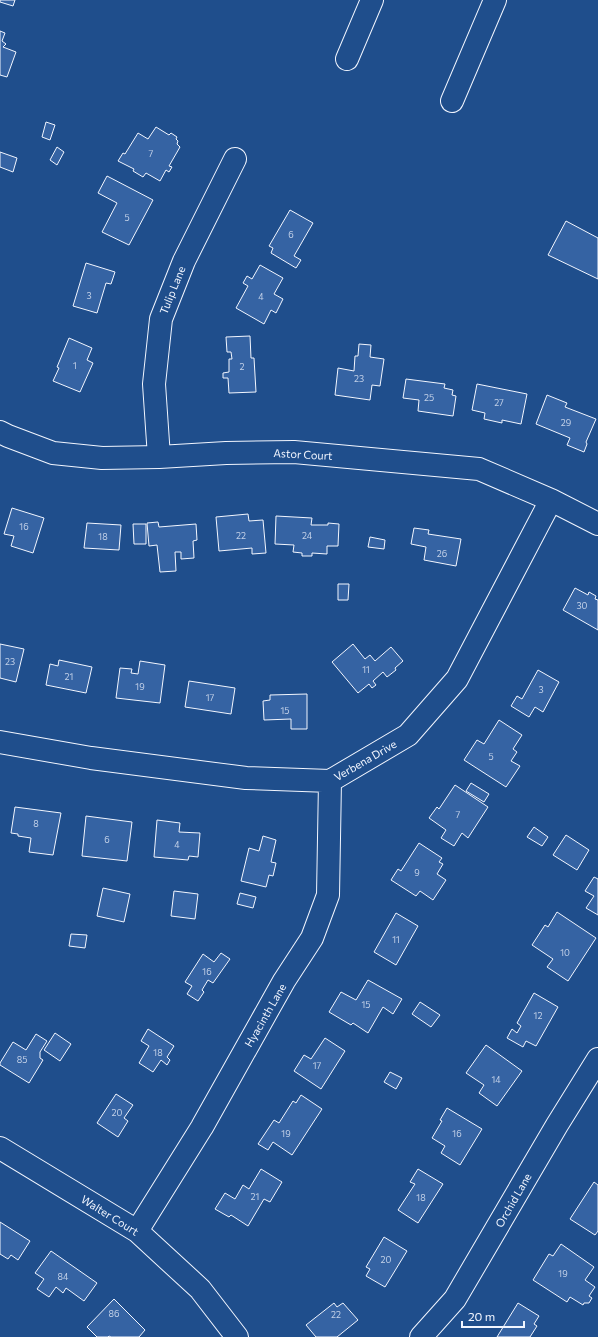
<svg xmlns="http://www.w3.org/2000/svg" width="598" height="1337" font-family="Commissioner,sans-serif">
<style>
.building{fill:#3563a3;stroke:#f2f6ff}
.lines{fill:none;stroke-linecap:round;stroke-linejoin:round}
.minor-casing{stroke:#f2f6ff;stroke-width:24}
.minor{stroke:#1f4e8c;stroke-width:22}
.labels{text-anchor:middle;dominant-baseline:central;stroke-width:3;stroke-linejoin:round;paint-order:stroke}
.number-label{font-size:9px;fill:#c3d1e8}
.street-label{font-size:11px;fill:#f2f6ff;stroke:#1f4e8c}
</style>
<rect width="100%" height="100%" fill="#1f4e8c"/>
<path class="building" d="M0,0h15l-2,6 -13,-4z
M0,31l5,2 -3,8 4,3 -3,3 13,5 -9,25 -7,-2z
M46,122l9,3 -5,15 -8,-3z
M156,127l13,8 2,-2 6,4 -1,2 2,2 -1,3 3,3 -11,19 3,1 -3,5 -3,-2 -6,11 -14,-8 -3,4 -10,-6 1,-2 -16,-8 5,-8 2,1 13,-21 10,6z
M57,147l7,5 -7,13 -7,-5z
M0,152l17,6 -4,14 -13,-5z
M107,176l46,24 -24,45 -27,-13 15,-29 -19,-10z
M290,210l23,13 -19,33 7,4 -5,8 -25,-15 2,-5 -4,-2z
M566,221l32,17v41l-50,-24z
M86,263l29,9 -4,12 -5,-1 -9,30 -24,-7z
M260,265l23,13 -9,16 9,5 -7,14 -5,-3 -7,14 -28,-16 12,-22 -5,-3 4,-7 5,3z
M250,336l1,22h3l2,34 -27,1 -1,-15h-5v-5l6,-1v-13h3l-1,-7h-4l-1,-15z
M69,338l23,10 -5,12 6,3 -13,29 -27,-11 6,-13 -2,-1z
M359,344l12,1 -1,12 14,2 -4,27 -8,-1 -2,15 -35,-5 3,-27 16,3 1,-15h3z
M406,379l39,5 -1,4 9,2 -1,5 4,1 -3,20 -35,-5 1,-11 -16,-2z
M477,384l50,10 -6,30 -19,-4v3l-18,-4 1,-6 -13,-3z
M547,395l20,8 -2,4 31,12 -10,23 1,2 -3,8 -17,-7 3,-7 -34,-14z
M12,508l32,10 -11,35 -22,-7 3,-10 -10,-2z
M248,514l1,7 14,-1 3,33 -14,1v-6l-33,3 -3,-34z
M276,516l36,2 -1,7h17v-2l11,1 -1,22h-11v8l-15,-1v3h-10v-3l-9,-1 1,-7 -19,-1z
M158,522l1,5 37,-3 1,16 -4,1 1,17 -13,1v-7h-6l1,19 -16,1 -3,-27 -8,1 -2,-23z
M87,523l34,2 -2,25 -35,-2z
M133,524h13v20h-12z
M414,528l15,2 -1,4 33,5 -5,27 -32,-6 2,-13 -15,-3z
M370,537l15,3 -1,9 -16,-2z
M338,584h11l-1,16h-10z
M575,588l13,7 1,-3 7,4 -1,3 3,1v30l-35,-20z
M0,644l24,5 -8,33 -16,-4z
M353,644l12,15 5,-4 5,6 16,-14 12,14 -8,7 1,2 -9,7 -4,-5 -10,9 3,4 -4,3 -3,-4 -11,9 -26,-31z
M59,660l33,7 -6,26 -40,-8 4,-21 8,2z
M140,661l25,4 -5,38 -44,-5 4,-30 12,1 -1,4 7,1z
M538,670l21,12 -16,30 -8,-5 -6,10 -18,-11 6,-10 5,3z
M189,681l46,7 -4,26 -46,-7z
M307,694v35h-16v-10l-27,1 -1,-19 7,-1v-5z
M499,720l23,15 -9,14 4,3 -6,9 9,5 -14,21 -42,-27 13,-20 7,4z
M471,783l18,11 -5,8 -18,-11z
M455,785l33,22 -20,31 -6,-5 -8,13 -13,-8 5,-8 -17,-12 8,-11 2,2z
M15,807l46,6 -8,42 -24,-3 2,-14 -13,-2v-2l-7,-1z
M86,816l46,6 -5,39 -45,-5z
M157,820l23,3 -1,9 21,1 -2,24 -9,-1 -1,4 -34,-3z
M534,827l14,10 -6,9 -15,-9z
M566,835l23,15 -12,20 -24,-15z
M263,836l13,4 -5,22 5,1 -3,13 -4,-1 -3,12 -25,-6 8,-33 10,3z
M419,843l23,15 -3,4 4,2 -6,10 9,6 -13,20 -13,-9 -4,5 -25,-16 7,-11 3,2z
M594,877l4,2v36l-12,-7 8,-12 -9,-5z
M103,888l27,6 -6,28 -27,-6z
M174,891l24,3 -3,25 -24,-3z
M240,893l16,4 -3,11 -16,-4z
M557,912l39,26 -28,43 -21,-14 6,-8 -21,-14 13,-20 3,2z
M396,913l22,13 -22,39 -22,-13z
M71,934l16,1 -2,13 -16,-2z
M221,953l9,6 -17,24 -5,-3 -6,10 2,2 -6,9 -11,-7 5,-8 -7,-4 18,-28 11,8z
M368,980l34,19 -9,15 -10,-7 -15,26 -15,-10 -2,2 -22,-13 12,-20 15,8z
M534,993l24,14 -22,39 -10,-5 -3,6 -16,-9 5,-9 5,4 4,-7 -4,-3z
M420,1002l20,13 -9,12 -19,-13z
M148,1029l26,17 -7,11 3,3 -3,5 -6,-5 -8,12 -14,-9 10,-17 -8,-5z
M55,1033l16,11 -11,17 -16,-11z
M36,1034l11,7 -7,11v6l3,2 -14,23 -29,-18v-2l13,-21 13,8z
M325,1038l20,13 -24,38 -27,-18 10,-16 7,4z
M486,1045l36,26 -25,35 -18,-13 5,-8 -18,-12z
M390,1072l12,6 -6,11 -12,-7z
M116,1094l17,11 -9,13 4,3 -10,16 -21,-14z
M301,1095l21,14 -30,46 -19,-13 -5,8 -10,-6 16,-24 5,3 14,-22 3,2z
M447,1108l35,21 -22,36 -19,-12 4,-7 -13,-8 10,-17 -2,-1z
M261,1169l21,13 -12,20 -6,-3 -16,27 -17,-11 -2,2 -14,-8 10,-16 10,6 8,-14 6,4z
M418,1169l25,15 -25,39 -20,-13 17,-26 -5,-2z
M594,1182l4,3v46l-3,4 -25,-16z
M0,1222l30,19 -12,19 -7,-5 -3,4 -8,-5z
M384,1237l23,14 -22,36 -19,-11 4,-7 -4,-2z
M561,1244l33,23 -9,13 10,7 -6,9 3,2 -3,5h-5l-1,2 -13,-8 -3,5 -34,-22 16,-26 4,2z
M51,1251l46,32 -13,18 -18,-13 -3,5 -7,-6 -7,10 -12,-8 7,-10 -9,-6z
M114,1299l31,31 -6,7h-28l-2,-1 -1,1h-11l-10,-10z
M334,1303l3,4 6,-4 15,17 -21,17h-21l-10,-12z
M518,1303l21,13 -5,8 3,2 -7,11h-33z"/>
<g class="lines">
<defs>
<path id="minor" d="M347,59l25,-59
M452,101l43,-101
M0,432l8,4 45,17 49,5 57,-1 67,-4 68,-1 185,17 72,31 47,24
M159,457l-5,-73 7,-65 23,-58 51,-102
M0,742l91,16 155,20 84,3 78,-46 49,-56 94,-179
M0,1148l137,83 63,58 37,48
M137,1231l65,-104 82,-146 28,-43 16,-43 2,-114
M421,1337l34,-38 102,-174 41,-66"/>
</defs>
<use href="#minor" class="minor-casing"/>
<use href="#minor" class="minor"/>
</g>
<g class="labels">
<g class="number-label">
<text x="151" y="153">7</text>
<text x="127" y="217">5</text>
<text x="291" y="234">6</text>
<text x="89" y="295">3</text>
<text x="261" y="296">4</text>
<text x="75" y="365">1</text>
<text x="242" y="366">2</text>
<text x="359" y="378">23</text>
<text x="429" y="397">25</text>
<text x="499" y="402">27</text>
<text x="566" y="422">29</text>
<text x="24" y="526">16</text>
<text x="241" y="535">22</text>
<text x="307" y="535">24</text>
<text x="103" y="536">18</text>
<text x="442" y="553">26</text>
<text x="582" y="605">30</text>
<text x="10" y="661">23</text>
<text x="366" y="669">11</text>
<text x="69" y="676">21</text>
<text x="140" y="686">19</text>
<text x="541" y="689">3</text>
<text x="210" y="697">17</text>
<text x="285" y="710">15</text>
<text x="491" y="756">5</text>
<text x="458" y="814">7</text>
<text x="36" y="823">8</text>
<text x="107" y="839">6</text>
<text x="177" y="844">4</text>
<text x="417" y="872">9</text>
<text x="396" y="939">11</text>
<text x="565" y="952">10</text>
<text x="207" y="971">16</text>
<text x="366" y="1004">15</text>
<text x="538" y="1015">12</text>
<text x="158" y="1052">18</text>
<text x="22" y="1059">85</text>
<text x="317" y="1065">17</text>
<text x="496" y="1079">14</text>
<text x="117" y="1112">20</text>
<text x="286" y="1133">19</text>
<text x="457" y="1133">16</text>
<text x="255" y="1196">21</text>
<text x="421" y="1197">18</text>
<text x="386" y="1259">20</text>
<text x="563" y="1273">19</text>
<text x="63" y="1276">84</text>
<text x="114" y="1313">86</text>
<text x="336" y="1314">22</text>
</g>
<g class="street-label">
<text transform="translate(172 290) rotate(-68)">Tulip Lane</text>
<text transform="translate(303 454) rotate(3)">Astor Court</text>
<text transform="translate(365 760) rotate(-30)">Verbena Drive</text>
<text transform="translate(265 1015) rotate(-60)">Hyacinth Lane</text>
<text transform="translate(513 1200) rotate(-60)">Orchid Lane</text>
<text transform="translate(110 1215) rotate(32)">Walter Court</text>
</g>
</g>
<path d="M462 1321v6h62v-6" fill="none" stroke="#f2f6ff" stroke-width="2"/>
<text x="468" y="1321" font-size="12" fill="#f2f6ff" stroke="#1f4e8c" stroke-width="3" paint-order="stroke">20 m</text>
</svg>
